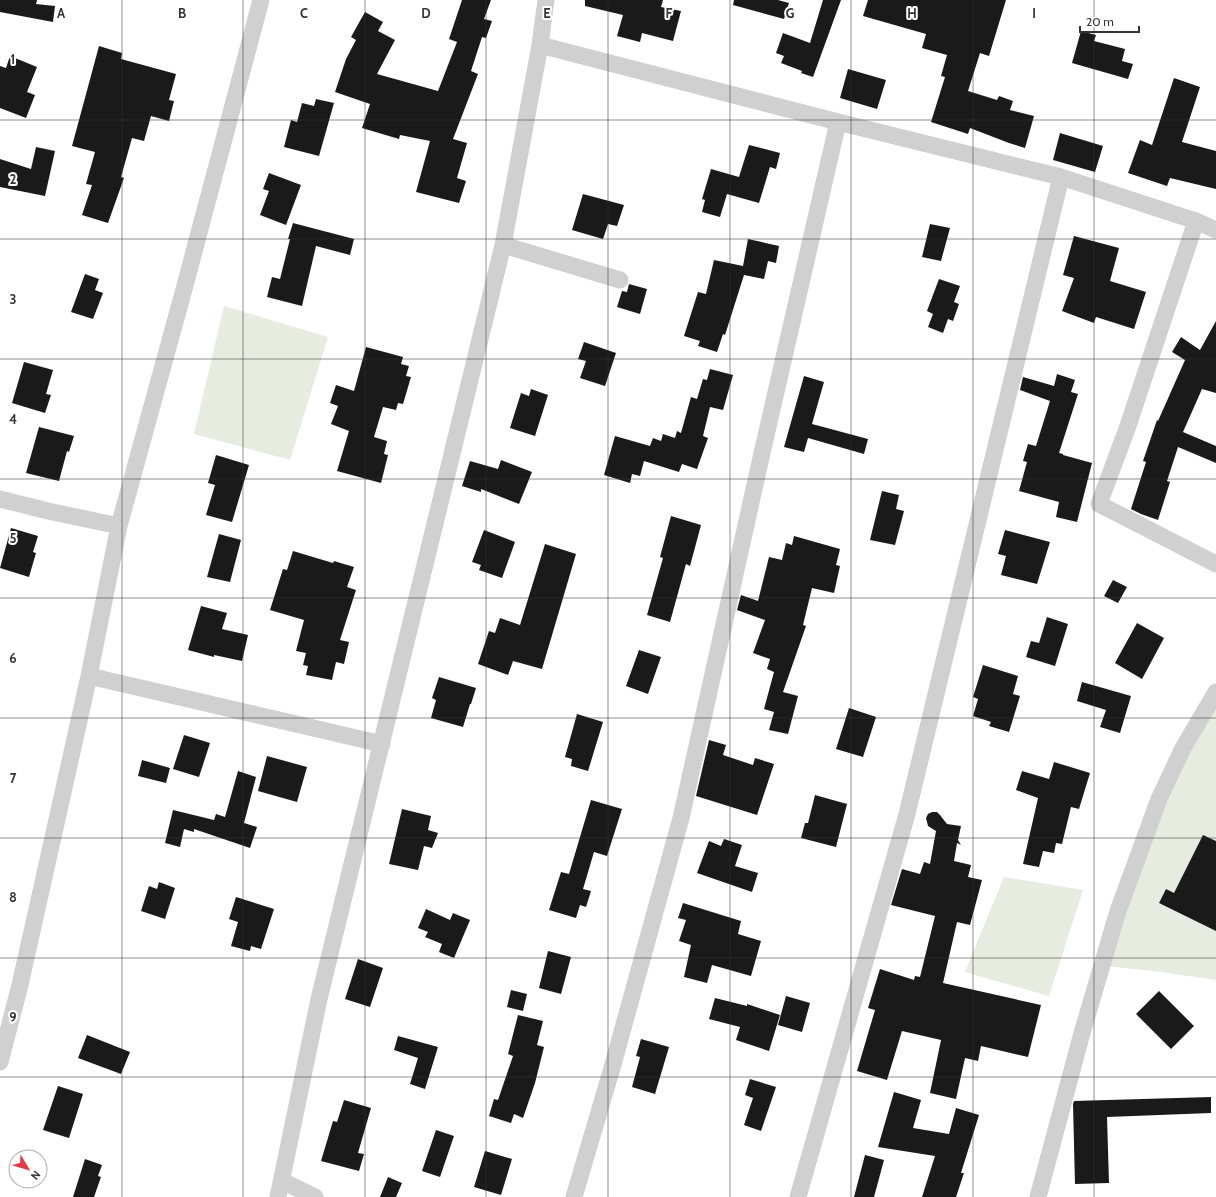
<svg xmlns="http://www.w3.org/2000/svg" width="1216" height="1197" font-family="Cabin,sans-serif">
<style>
.green{fill:#e6ecdf}
.building{fill:#1a1a1a}
.lines{fill:none;stroke-linecap:round;stroke-linejoin:round}
.street{stroke:#d0d0d0;stroke-width:17}
.grid{fill:none;stroke:#333;stroke-width:1;stroke-opacity:0.55}
.grid-label{font-size:13px;text-anchor:middle;font-weight:bold;fill:#333;stroke:#fff;stroke-width:4;stroke-linejoin:round;paint-order:stroke}
</style>
<rect width="100%" height="100%" fill="#fff"/>
<path class="green" d="M224,306l104,31 -38,123 -96,-26z
M1216,699v281l-55,-8 -63,-7 69,-182z
M1004,877l79,13 -34,106 -84,-24z"/>
<path class="building" d="M0,0h37l-1,4 19,2 -2,16 -53,-10z
M462,0h29l-7,19 8,2 -6,17 -4,-1 -11,34 7,3 -25,65 14,4 -10,35 9,3 -7,22 -43,-11 14,-51 -30,-6 -1,4 -37,-11 8,-24 -35,-12 11,-33 10,-19 -5,-3 14,-25 18,10 -5,9 17,9 -18,34 61,17 19,-49 -8,-3z
M585,0h78l-2,7 20,4 -8,30 -31,-8 -2,9 -23,-6 6,-21 -38,-9z
M734,0h44l11,3 -5,16 -51,-14z
M823,0h18l-28,77 -12,-4 1,-2 -21,-8 3,-7 -8,-3 7,-20 27,10z
M868,0h138l-17,56 -9,-3 -12,38 29,9 2,-4 14,5 -3,9 24,6 -9,32 -16,-5 -39,-15 -2,6 -37,-12 14,-45 -4,-1 6,-21 -25,-7 4,-14 -63,-18z
M1081,31l15,4 -2,6 31,8 -3,12 11,3 -5,15 -56,-16z
M99,46l23,7 -1,6 55,15 -7,26 5,1 -5,20 -18,-5 -7,25 -12,-3 -11,39 3,1 -16,45 -26,-8 10,-30 -6,-1 9,-32 -23,-6z
M10,56l27,11 -10,25 8,3 -9,23 -26,-10v-42l6,2z
M848,69l38,11 -9,29 -37,-11z
M1174,78l26,9 -18,55 34,9v38l-46,-11 -3,8 -39,-13 12,-33 12,5z
M316,99l18,4 -15,53 -35,-9 7,-27 6,2 5,-19 12,3z
M1060,133l43,13 -8,26 -42,-12z
M749,145l31,8 -4,16 -6,-2 -11,36 -32,-9 -7,23 -18,-5 3,-12 -3,-1 9,-30 28,8z
M36,147l19,4 -10,45 -45,-9v-28l31,10z
M269,173l32,12 -15,40 -26,-10 9,-24 -6,-2z
M583,194l41,11 -7,21 -9,-2 -5,15 -31,-9z
M293,223l61,16 -4,16 -34,-9 -14,60 -35,-9 5,-20 8,2 10,-40h-2z
M930,224l20,4 -9,33 -19,-4z
M1074,236l45,12 -9,33 36,11 -12,37 -38,-12 -2,6 -32,-12 12,-33 -11,-3z
M748,239l31,7 -3,17 -8,-2 -4,18 -20,-4 -19,60 -2,-1 -6,18 -19,-6 2,-5 -16,-5 14,-44 8,2 8,-34 29,6z
M85,274l14,5 -4,11 8,3 -10,26 -22,-7z
M939,279l21,7 -6,16 5,2 -6,17 -5,-2 -5,14 -15,-6 5,-13 -6,-3z
M629,284l18,5 -7,25 -23,-7 5,-16 5,1z
M1216,321v72l-14,-4 -19,43 33,14v17l-38,-16 -11,34 3,1 -12,38 -17,-6 -10,-5 15,-47 -3,-1 14,-41 1,1 27,-61 -13,-8 9,-15 19,13z
M584,342l32,11 -11,33 -25,-8 6,-17 -8,-2z
M366,347l37,10 -2,7 8,2 -3,10 5,1 -8,27 -5,-1 -2,7 -13,-3 -9,30 13,4 -3,13 4,1 -7,28 -44,-12 12,-40 -18,-7 7,-18 -8,-3 6,-18 18,6z
M24,362l29,8 -7,24 5,1 -6,18 -33,-10z
M710,369l23,6 -10,35 -13,-3 -7,29 5,2 -11,31 -15,-5 -3,8 -35,-11 -4,15 -8,-2 -2,9 -26,-8 11,-39 35,10 3,-8 8,3 2,-7 12,4 2,-7 4,2 10,-36 6,2 6,-20 4,1z
M1057,374l18,6 -4,12 7,2 -19,59 4,1v1l29,8 -15,59 -21,-5 3,-15 -40,-11 8,-29 -4,-1 5,-17 8,2 14,-45 -30,-11 3,-13 31,9z
M804,376l20,6 -12,42 56,15 -4,15 -56,-16 -4,14 -20,-5z
M531,389l17,6 -13,41 -25,-8 11,-35 8,3z
M39,427l35,9 -5,16 -2,-1 -8,30 -33,-8z
M216,455l33,10 -17,57 -26,-7 9,-30 -7,-2z
M501,460l31,12 -13,32 -38,-15v3l-19,-6 8,-25 28,8z
M882,491l17,4 -3,14 8,2 -9,34 -25,-5z
M671,516l30,9 -11,41 -4,-2 -16,58 -23,-7 16,-57 -3,-1z
M11,528l27,8 -5,16 3,1 -7,24 -29,-9z
M484,530l31,12 -13,36 -23,-8 2,-5 -9,-3z
M1005,530l45,12 -13,42 -36,-9 5,-19 -8,-2z
M219,534l22,6 -11,42 -23,-5z
M794,536l46,13 -4,16 4,1 -6,27 -22,-5 -9,37 3,1 -23,66 15,4 -10,38 -19,-4 5,-18 -10,-3 10,-37 -7,-3 3,-10 -17,-6 12,-33 -28,-10 4,-15 17,6 11,-44 13,3 4,-17 6,2z
M545,544l31,10 -34,115 -29,-8 -5,14 -30,-11 11,-33 6,2 5,-15 20,7z
M293,551l40,12 1,-2 20,6 -7,20 9,3 -16,50 9,2 -5,22 -8,-2 -4,18 -26,-5 2,-9 -5,-1 3,-12 -10,-2 8,-31 -34,-10 13,-41 4,1z
M1113,580l14,7 -9,16 -14,-7z
M201,606l26,7 -5,16 26,6 -6,26 -28,-6v2l-26,-7z
M1047,617l21,7 -13,42 -29,-9 5,-16 8,2z
M1137,623l27,15 -22,41 -27,-16z
M639,650l22,7 -13,37 -22,-8z
M983,665l35,11 -5,18 7,2 -11,36 -20,-6 2,-4 -18,-6 5,-17 -5,-2z
M439,677l37,11 -5,16h-1l-7,23 -32,-9 5,-18 -4,-2z
M1082,682l49,14 -11,37 -20,-6 6,-17 -29,-9z
M849,708l27,9 -13,40 -27,-8z
M577,714l26,8 -15,49 -17,-5 1,-7 -7,-2z
M184,735l26,8 -11,34 -26,-8z
M709,740l17,5 -3,10 30,10 2,-7 19,6 -17,51 -61,-19z
M267,756l40,11 -10,35 -39,-11z
M142,760l28,8 -4,15 -28,-7z
M1054,762l36,11 -11,36 -8,-2 -9,37 -6,-1 -2,10 -11,-2 -4,16 -16,-3 15,-66 -22,-8 6,-19 27,8z
M238,771l18,6 -12,46 13,4 -7,21 -56,-19v3l-10,-3 -4,18 -15,-4 8,-33 41,10 2,-6 9,3z
M815,795l32,9 -11,43 -35,-9 4,-15h3z
M591,800l31,9 -15,47 -13,-4 -11,37 8,2 -5,16 -6,-2 -4,13 -27,-8 12,-38 8,2z
M402,809l29,7 -3,14 10,3 -6,15 -8,-2 -6,24 -29,-6z
M932,812h5l3,3 7,9 14,2 -3,14 3,5 -4,-2 -3,18 17,4 -3,12 14,3 -12,45 -13,-3 -14,61 98,22 -13,52 -47,-11 -3,15 -13,-3 -9,41 -26,-6 11,-53 -39,-9 -15,49 -30,-9 18,-61 -7,-2 12,-39 34,11 1,-4 5,1 15,-61 -44,-11 11,-36 18,5 4,-12 6,2 6,-33 -8,-5 -2,-8 2,-4z
M1203,835l13,6v90l-57,-28 7,-14 8,4z
M724,839l18,6 -7,21 23,7 -6,19 -55,-19 12,-32 12,5z
M159,882l16,6 -10,31 -24,-8 8,-25 8,3z
M236,897l38,12 -13,40 -10,-3 -1,5 -19,-5 7,-24 -9,-3z
M683,903l58,18 -3,13 23,7 -10,35 -39,-11 -5,18 -23,-6 7,-32 -12,-4 7,-21 -8,-2z
M426,909l24,11 3,-7 17,7 -16,38 -15,-6 3,-8 -17,-7 3,-5 -10,-4z
M548,951l23,6 -10,37 -22,-6z
M358,959l25,9 -13,39 -25,-8z
M511,990l16,4 -4,17 -16,-4z
M1159,991l35,35 -23,23 -35,-35z
M786,996l24,7 -8,29 -24,-7z
M715,998l32,8v-2l33,11 -11,36 -33,-11 4,-13 -31,-8z
M518,1015l25,6 -6,24 7,2 -9,36 -12,35 -9,-4 -3,9 -22,-7 5,-17 4,1 15,-44 -5,-2z
M87,1035l43,17 -9,22 -43,-16z
M398,1036l40,11 -13,42 -15,-5 8,-26 -24,-8z
M641,1039l28,8 -14,47 -23,-7 8,-30 -4,-1z
M750,1079l26,8 -15,44 -17,-6 9,-27 -8,-3z
M58,1086l25,8 -14,44 -26,-8z
M894,1092l27,8 -8,28 36,6 7,-26 23,7 -18,58h3l-8,24h-34l13,-41 -57,-9z
M1211,1097v16l-104,4 2,66 -34,1 -2,-80 1,-3z
M344,1100l27,8 -13,45 6,1 -5,17 -38,-10 12,-40 4,1z
M436,1130l18,6 -14,41 -18,-6z
M485,1151l27,8 -11,36 -27,-8z
M865,1155l19,5 -10,37h-20z
M85,1159l17,6 -4,11 3,1 -7,20h-21z
M388,1177l14,6 -6,14h-16z"/>
<g class="lines">
<path class="street" d="M540,45l298,77 223,55 135,44 20,9
M1196,221l-68,205 -29,78 117,60
M503,245l117,35
M0,499l48,12 71,15
M89,676l293,68
M0,1062l20,-77 69,-309 30,-150 64,-233 78,-293
M282,1181l33,16
M278,1197l41,-198 184,-754 37,-200 6,-45
M574,1197l38,-129 69,-250 81,-365 76,-331
M798,1197l109,-383 154,-637
M1038,1197l44,-164 36,-122 41,-112 24,-51 33,-56"/>
</g>
<path class="grid" d="M122,0v1197M243,0v1197M365,0v1197M486,0v1197M608,0v1197M730,0v1197M851,0v1197M973,0v1197M1094,0v1197M0,120h1216M0,239h1216M0,359h1216M0,479h1216M0,598h1216M0,718h1216M0,838h1216M0,958h1216M0,1077h1216"/>
<g class="grid-label">
<text x="61" y="18">A</text>
<text x="182" y="18">B</text>
<text x="304" y="18">C</text>
<text x="426" y="18">D</text>
<text x="547" y="18">E</text>
<text x="669" y="18">F</text>
<text x="790" y="18">G</text>
<text x="912" y="18">H</text>
<text x="1034" y="18">I</text>
<text x="13" y="64">1</text>
<text x="13" y="184">2</text>
<text x="13" y="304">3</text>
<text x="13" y="424">4</text>
<text x="13" y="543">5</text>
<text x="13" y="663">6</text>
<text x="13" y="783">7</text>
<text x="13" y="902">8</text>
<text x="13" y="1022">9</text>
</g>
<g transform="translate(28 1169) rotate(128)"><circle r="19" fill="#ffffff" stroke="#adadad"/>
<path d="M0-3L7 15L0 10L-7 15Z" fill="#e63946"/>
<text y="-6" font-size="11" font-weight="bold" text-anchor="middle" fill="#333333">N</text>
</g>
<path d="M1080 26v6h59v-6" fill="none" stroke="#333333" stroke-width="2"/>
<text x="1086" y="26" font-size="12" fill="#333333" stroke="#ffffff" stroke-width="3" paint-order="stroke">20 m</text>
</svg>
